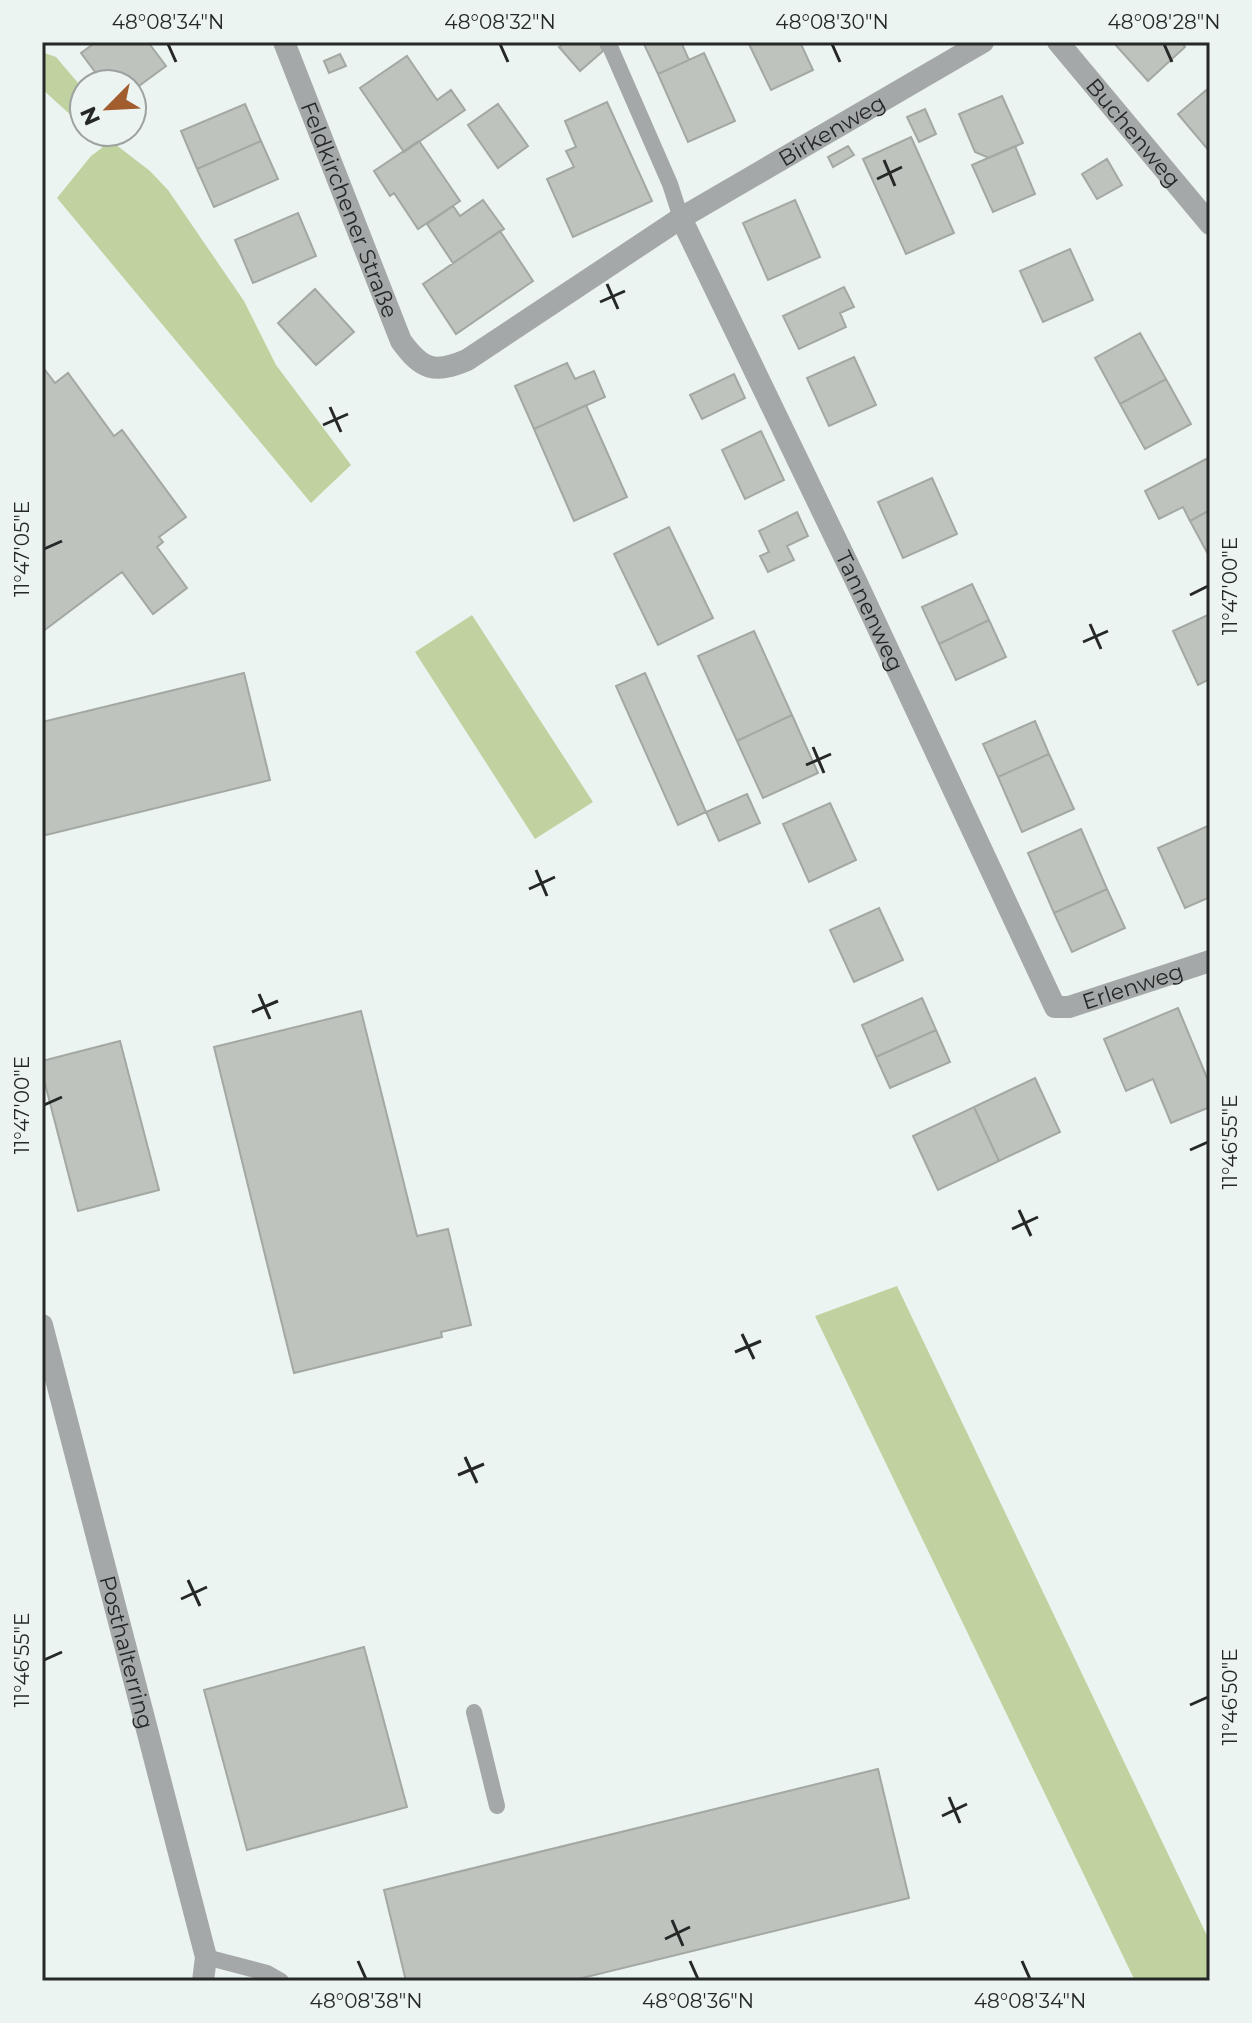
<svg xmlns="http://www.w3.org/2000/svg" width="1252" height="2023" font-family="Montserrat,sans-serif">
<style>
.green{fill:#c0d2a0}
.building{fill:#bec3be;stroke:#a3a8a3;stroke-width:2}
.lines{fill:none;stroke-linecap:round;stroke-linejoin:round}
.service{stroke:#a5a8a8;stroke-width:16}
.minor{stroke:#a5a8a8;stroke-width:22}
.ticks{fill:none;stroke:#252827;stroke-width:3}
.labels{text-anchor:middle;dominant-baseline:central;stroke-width:6;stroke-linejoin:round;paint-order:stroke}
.street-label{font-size:22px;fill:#252827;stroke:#ecf4f1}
.neatline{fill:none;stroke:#252827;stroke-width:3}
.ticks-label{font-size:20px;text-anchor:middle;fill:#252827}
</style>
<rect width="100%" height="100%" fill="#ecf4f1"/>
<path class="green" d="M42,52l14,5 28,33v37l-42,-38z
M111,141l39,30 18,19 76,111 32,64 75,100 -40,38 -254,-305 34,-42z
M472,615l121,187 -58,37 -120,-187z
M897,1286l313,656v39h-75l-320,-665z"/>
<path class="building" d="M96,42h52l18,24 -34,25v-7h-28l-23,-31z
M565,42h34l4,9 -23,20 -21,-24z
M643,42h38l8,18 -31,14z
M748,42h52l13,28 -42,20z
M1113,42h68l4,5 -37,34z
M704,53l31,68 -47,21 -30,-68z
M340,54l6,12 -17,7 -5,-12z
M407,56l30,44 14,-10 14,20 -61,42 -44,-64z
M1210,87v65l-32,-38z
M1002,96l21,47 -34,15 -14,-6 -16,-38z
M607,102l45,99 -79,36 -26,-58 27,-12 -8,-16 10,-4 -11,-26z
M245,104l16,37 -64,28 -16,-38z
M498,104l30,42 -30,22 -30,-43z
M925,109l11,25 -17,8 -12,-25z
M911,137l43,96 -48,21 -43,-95z
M261,141l17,38 -64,28 -17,-38z
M419,141l41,60 -42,28 -24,-36 -4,3 -16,-25z
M848,146l6,9 -21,12 -5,-10z
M1015,146l20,48 -42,18 -21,-47z
M1107,159l15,26 -25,14 -15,-25z
M483,200l21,29 -51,34 -26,-39 26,-18 7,10z
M795,200l25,57 -52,23 -25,-57z
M298,213l18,43 -63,27 -18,-43z
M500,231l33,50 -77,53 -33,-50z
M1070,249l23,51 -50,22 -23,-51z
M844,287l10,20 -14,6 6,14 -47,22 -16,-33z
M315,289l39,43 -38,33 -38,-42z
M1140,333l26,46 -46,25 -25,-46z
M854,357l22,48 -47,21 -22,-48z
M567,363l8,16 19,-8 11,26 -71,32 -19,-43z
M42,366l13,17 13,-10 46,63 8,-6 64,87 -27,20 4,5 -6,5 30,41 -34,26 -31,-42 -80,60z
M734,374l11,24 -43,21 -12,-24z
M1166,379l25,45 -46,25 -25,-45z
M586,405l41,92 -53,24 -40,-92z
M761,431l23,49 -39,19 -23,-49z
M1210,457v53l-20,11 -7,-14 -24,12 -14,-28z
M932,478l25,56 -54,24 -25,-56z
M1210,510v48l-20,-37z
M797,512l11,24 -21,10 7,14 -26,12 -8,-16 9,-4 -10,-21z
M669,527l44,91 -55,27 -44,-91z
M972,584l17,36 -50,24 -17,-37z
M1210,614v65l-12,6 -25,-54z
M989,620l17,37 -50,23 -17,-36z
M754,631l38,84 -55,26 -39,-85z
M244,673l26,107 -228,56v-114z
M645,673l61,139 -28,13 -62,-139z
M792,715l26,58 -55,25 -26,-57z
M1035,721l14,33 -51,23 -15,-33z
M1049,754l25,55 -52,23 -24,-55z
M747,794l13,29 -41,18 -13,-29z
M830,803l26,57 -47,22 -26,-58z
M1210,825v72l-25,11 -27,-60z
M1081,829l26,60 -53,24 -26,-60z
M1107,889l18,39 -53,24 -18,-39z
M879,908l24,52 -49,22 -24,-52z
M922,998l14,32 -60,27 -14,-32z
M1178,1008l32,77v22l-39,16 -18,-44 -27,12 -22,-52z
M361,1011l56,225 31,-7 23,96 -30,7 1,5 -148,36 -80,-326z
M936,1030l14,32 -60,26 -14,-31z
M120,1041l39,149 -81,21 -36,-139v-11z
M1035,1078l25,54 -61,29 -25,-54z
M974,1107l25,54 -61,29 -25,-54z
M364,1647l43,160 -160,43 -43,-160z
M878,1769l31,129 -339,83h-164l-22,-91z"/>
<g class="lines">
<path class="service" d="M608,42l62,142 11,34
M474,1712l23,94
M206,1957l61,16 14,8"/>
<g class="minor">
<path id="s1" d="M284,42l117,299c21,29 33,33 66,19l214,-142 302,-176"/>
<path id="s2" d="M1058,42l152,182"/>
<path id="s3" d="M681,218l175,363 199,426h14l141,-46"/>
<path id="s4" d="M42,1325l164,632 -3,24"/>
</g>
</g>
<path class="ticks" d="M168,44l8,18M500,44l8,18M832,44l8,18M1164,44l8,18M884,160l11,26M877,179l25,-12M607,284l11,25M600,302l25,-11M330,407l11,25M323,425l25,-11M44,549l18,-8M1190,595l18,-9M1090,624l11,25M1083,642l25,-11M813,747l11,26M806,765l25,-11M536,870l11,26M529,889l26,-12M259,994l11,25M252,1012l26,-11M44,1105l18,-8M1190,1150l18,-8M1019,1210l12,26M1012,1229l26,-12M742,1334l12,25M735,1352l26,-11M465,1457l12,26M458,1475l26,-11M188,1580l12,26M181,1599l26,-12M44,1660l18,-8M1190,1705l18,-8M949,1797l11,26M942,1816l25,-12M672,1920l11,26M665,1939l25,-12M358,1961l8,18M690,1961l8,18M1022,1961l8,18"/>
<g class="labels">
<g class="street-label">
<text stroke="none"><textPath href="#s1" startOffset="830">Birkenweg</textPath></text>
<text stroke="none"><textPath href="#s2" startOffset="118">Buchenweg</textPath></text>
<text stroke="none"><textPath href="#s1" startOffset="180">Feldkirchener Straße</textPath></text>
<text stroke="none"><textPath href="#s3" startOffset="436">Tannenweg</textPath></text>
<text stroke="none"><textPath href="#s3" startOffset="954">Erlenweg</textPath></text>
<text stroke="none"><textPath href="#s4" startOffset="338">Posthalterring</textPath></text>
</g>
</g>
<rect width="1252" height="2023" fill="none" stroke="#ecf4f1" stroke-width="88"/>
<g transform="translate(108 108) rotate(246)"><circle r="38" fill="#ecf4f1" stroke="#9ca2a0" stroke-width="2"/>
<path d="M0-6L14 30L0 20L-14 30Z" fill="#a15d2d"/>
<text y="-12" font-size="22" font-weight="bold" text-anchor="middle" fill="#252827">N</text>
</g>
<rect x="44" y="44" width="1164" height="1935" class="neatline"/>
<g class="ticks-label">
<text x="168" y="29">48°08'34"N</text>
<text x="500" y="29">48°08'32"N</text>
<text x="832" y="29">48°08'30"N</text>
<text x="1164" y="29">48°08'28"N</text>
<text transform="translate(22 549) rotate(-90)" y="7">11°47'05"E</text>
<text transform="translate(1230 586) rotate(-90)" y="7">11°47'00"E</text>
<text transform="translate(22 1105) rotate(-90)" y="7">11°47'00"E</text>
<text transform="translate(1230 1142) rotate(-90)" y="7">11°46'55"E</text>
<text transform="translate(22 1660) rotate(-90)" y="7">11°46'55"E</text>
<text transform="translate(1230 1697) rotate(-90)" y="7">11°46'50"E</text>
<text x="366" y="2008">48°08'38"N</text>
<text x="698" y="2008">48°08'36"N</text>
<text x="1030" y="2008">48°08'34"N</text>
</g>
</svg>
